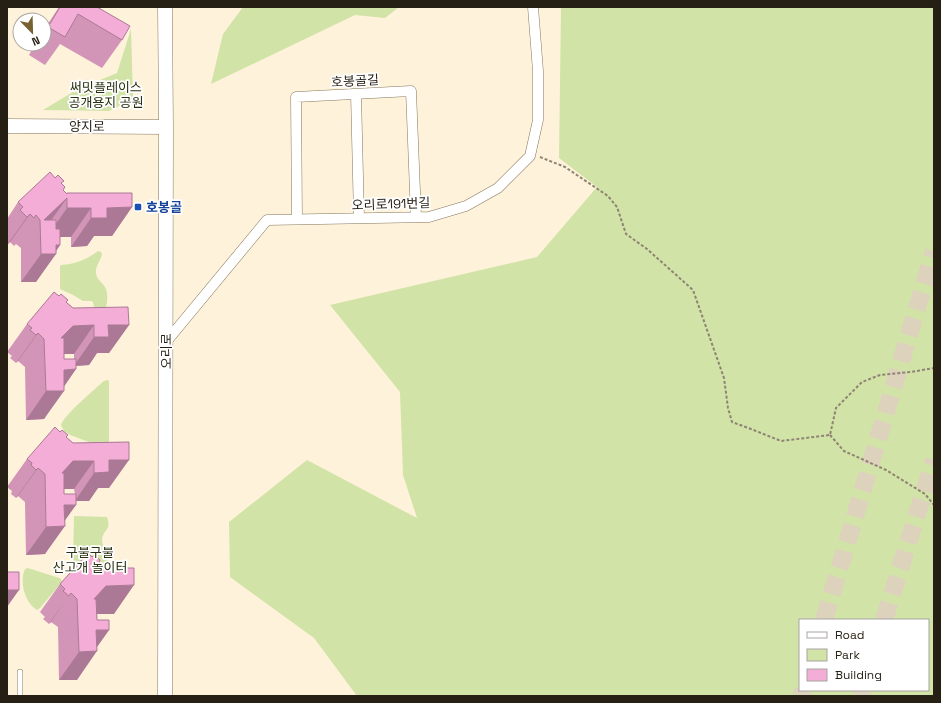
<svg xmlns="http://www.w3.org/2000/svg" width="941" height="703" font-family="'Space Grotesk','Noto Sans KR',sans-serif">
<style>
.green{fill:#d2e3a8;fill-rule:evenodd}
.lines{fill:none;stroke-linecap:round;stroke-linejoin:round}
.highway-tunnel{stroke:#ddd2bc;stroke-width:18;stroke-dasharray:18 9;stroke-linecap:butt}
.lane-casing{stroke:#85775c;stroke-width:6}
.street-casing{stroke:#85775c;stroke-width:11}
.secondary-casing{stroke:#85775c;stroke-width:15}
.path{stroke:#8d8473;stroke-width:2;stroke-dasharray:3 2;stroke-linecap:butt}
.lane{stroke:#fff;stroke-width:5}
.street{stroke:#fff;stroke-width:10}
.secondary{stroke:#fff;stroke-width:14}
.wall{fill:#d295b8;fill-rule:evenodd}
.shaded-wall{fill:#ab7996}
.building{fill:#f4add6;stroke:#ab7996}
.transit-dot{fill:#1a4fb4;stroke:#fff;stroke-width:1.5}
.labels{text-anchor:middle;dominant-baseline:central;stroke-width:3.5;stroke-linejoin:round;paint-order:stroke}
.street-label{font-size:13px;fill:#251f14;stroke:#fff}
.park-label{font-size:13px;fill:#283010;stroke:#fff}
.transit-label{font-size:13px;font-weight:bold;fill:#164399;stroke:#fff;text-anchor:start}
</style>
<rect width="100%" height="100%" fill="#fef2da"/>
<path class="green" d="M243,7h156l-14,11 -30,-3 -144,69 12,-50z
M561,7h373v689h-577l-43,-58 -84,-61 -1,-55 78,-62 110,58 -14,-43 -3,-83 -70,-87 207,-48 60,-70 -38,-29zM800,620h128v70h-128z
M131,29l2,70 -24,12 -66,-1 35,-21 39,-16z
M98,251l3,1 1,2c-1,7 -7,12 -6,19 1,7 6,9 9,14 3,5 3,17 0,22l-11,-2 -1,-5 -2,-1h-8l-10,-6 -13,-6v-23l1,-1c14,-1 25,-5 37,-14z
M107,380l2,1v62l-4,5 -35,-13 -6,-4 -3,-6c3,-10 33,-35 43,-44z
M74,516l33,1c5,14 -4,12 -5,23 0,7 6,11 6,18 1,6 -4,12 -6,18l-28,-8 -1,-5z
M28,568l31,10 2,1 1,3 -22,26 -3,2c-12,-7 -18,-28 -12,-41z"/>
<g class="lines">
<path class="highway-tunnel" d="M824,620l110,-369
M884,620l50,-160
M801,696l2,-6
M861,696l2,-6"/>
<defs>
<path id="lane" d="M20,696v-24"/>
<path id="street" d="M356,94l3,124
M297,219l-1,-122 115,-6 5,126
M166,342l101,-122 162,-3 37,-11 32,-18 32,-32 8,-36v-49l-5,-64"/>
<path id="secondary" d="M7,126l159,1
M165,696l1,-569 -1,-120"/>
</defs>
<use href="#lane" class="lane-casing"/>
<use href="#street" class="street-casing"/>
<use href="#secondary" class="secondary-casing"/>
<path class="path" d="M540,157l25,10 43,29 9,11 9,27 21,15 46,41 31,88 4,30 4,14 19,7 30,12 49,-6 6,-27 26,-26 18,-7 31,-3 23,-4
M830,435l14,16 42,19 39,24 9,11"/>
<use href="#lane" class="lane"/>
<use href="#street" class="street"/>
<use href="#secondary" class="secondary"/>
</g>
<path class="wall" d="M59,7h38l25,33 -20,28 -42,-24 -15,21 -16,-10 6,-11h9v-14z
M62,184l1,6 3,4 66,13 -20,29h-18l-7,10 -16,1v-10h-11v8l-24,37h-15v-34l-5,-4 -2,2 -4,-4 -3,3v-26l11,-17z
M66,302l7,6 56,17 -20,28h-12l-8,12 -13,1v3l-12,17 -20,33 -18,1 -1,-53 -7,-6 -2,2 -6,-5 2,-2 -5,-4 20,-28zM64,354h10v5h-10z
M66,437l7,6 56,-1 -20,46h-11l-9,13h-13l-31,53 -19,1 -1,-53 -7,-6 -2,2 -5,-4 1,-3 -5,-4 20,-28zM64,489h10l1,5h-11z
M99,563l15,51h-17v6l12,10 -12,17 -20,33h-18l-1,-53 -7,-5 -2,2 -6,-5 2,-2 -5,-5 20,-28z"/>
<path class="shaded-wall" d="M67,198l-20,28 -3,-6z
M132,207l-20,29h-18l-7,10 -16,1 20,-29 16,-10z
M67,208h24l-20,29h-24z
M30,214l-20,28 -3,3 20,-28z
M56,245h4l-6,9h2l-20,28h-15l20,-28z
M94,325l-20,29h-21l8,-16 12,-12z
M108,325h21l-20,28h-12l-8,12 -15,1 20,-29z
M38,333l-20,28 -2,2 20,-28z
M76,369l-15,22h3l-20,28 -18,1 20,-29 18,-21z
M109,460h20l-20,28h-11l-9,13h-14l19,-28z
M73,461h21l-20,28h-20l8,-16z
M38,468l-20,28 -2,2 20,-28z
M64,505h12l-15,21h4l-20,28 -19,1 20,-28z
M134,585l-20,29h-28l8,-15 12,-13z
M7,590h12l-12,17z
M71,593l-20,29 -2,2 20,-28z
M96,630h13l-15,21h3l-20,29h-18l20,-28z"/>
<path class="building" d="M60,7h37l33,19 -8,14 -44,-26 -13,23 -17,-10z
M50,172l5,6 3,-3 6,6 -3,2 4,4 -2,3 4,4v-1h65v14l-25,1v10h-16v-10h-24v-10l-23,22h12v9h4v16h-4v9h-15l-1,-34 -4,-5 -2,3 -4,-4 -3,3 -7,-7 3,-3 -5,-5z
M54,292l5,4 2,-2 7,6 -2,2 7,6 55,-1 1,18h-21l1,12h-15v-12l-21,1 -12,12h3v21h12v10l-12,1v21h-18l-2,-52 -6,-6 -2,2 -6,-5 2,-2 -5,-4z
M55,427l5,5 2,-2 6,5 -2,2 7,6 56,-1v18h-20v12l-15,1v-12h-21l-11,12h2v21h12v11h-12l1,21 -19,1 -1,-53 -7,-6 -2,2 -5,-5 1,-2 -5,-4z
M88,553l4,4 2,-2 6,5 -1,2 7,6h28v17l-28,1 -12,13h2l1,21h12v10h-13l1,21 -18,1 -2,-53 -6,-6 -2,3 -6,-5 2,-2 -5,-5z
M7,572h12v18h-12z"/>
<rect class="transit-dot" x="134" y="203" width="8" height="8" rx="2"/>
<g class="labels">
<g class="street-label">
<text transform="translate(355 81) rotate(-3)">호봉골길</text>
<text x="87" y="126">양지로</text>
<text transform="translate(391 204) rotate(-2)">오리로191번길</text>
<text transform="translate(166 351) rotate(-90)">오리로</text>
</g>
<g class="park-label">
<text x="106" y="87">써밋플레이스<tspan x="106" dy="15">공개용지 공원</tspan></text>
<text x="90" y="552">구불구불<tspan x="90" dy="15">산고개 놀이터</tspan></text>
</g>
<g class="transit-label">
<text x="146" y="207">호봉골</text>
</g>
</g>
<rect width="941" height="703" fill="none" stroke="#251f14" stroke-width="16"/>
<rect x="799" y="619" width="130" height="72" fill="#ffffff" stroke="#a8a5a1"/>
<rect x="807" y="632" width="20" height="6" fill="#ffffff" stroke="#a8a5a1"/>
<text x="835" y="639" font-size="12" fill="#251f14">Road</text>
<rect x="807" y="649" width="20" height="12" fill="#d2e3a8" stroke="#a8a5a1"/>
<text x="835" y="659" font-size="12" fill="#251f14">Park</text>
<rect x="807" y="669" width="20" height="12" fill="#f4add6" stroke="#a8a5a1"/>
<text x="835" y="679" font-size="12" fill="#251f14">Building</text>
<g transform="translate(32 32) rotate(157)"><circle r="19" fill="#ffffff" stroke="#a8a5a1"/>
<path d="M0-3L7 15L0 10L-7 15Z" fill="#786031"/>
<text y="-6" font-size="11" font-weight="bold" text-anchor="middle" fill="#251f14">N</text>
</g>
</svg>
